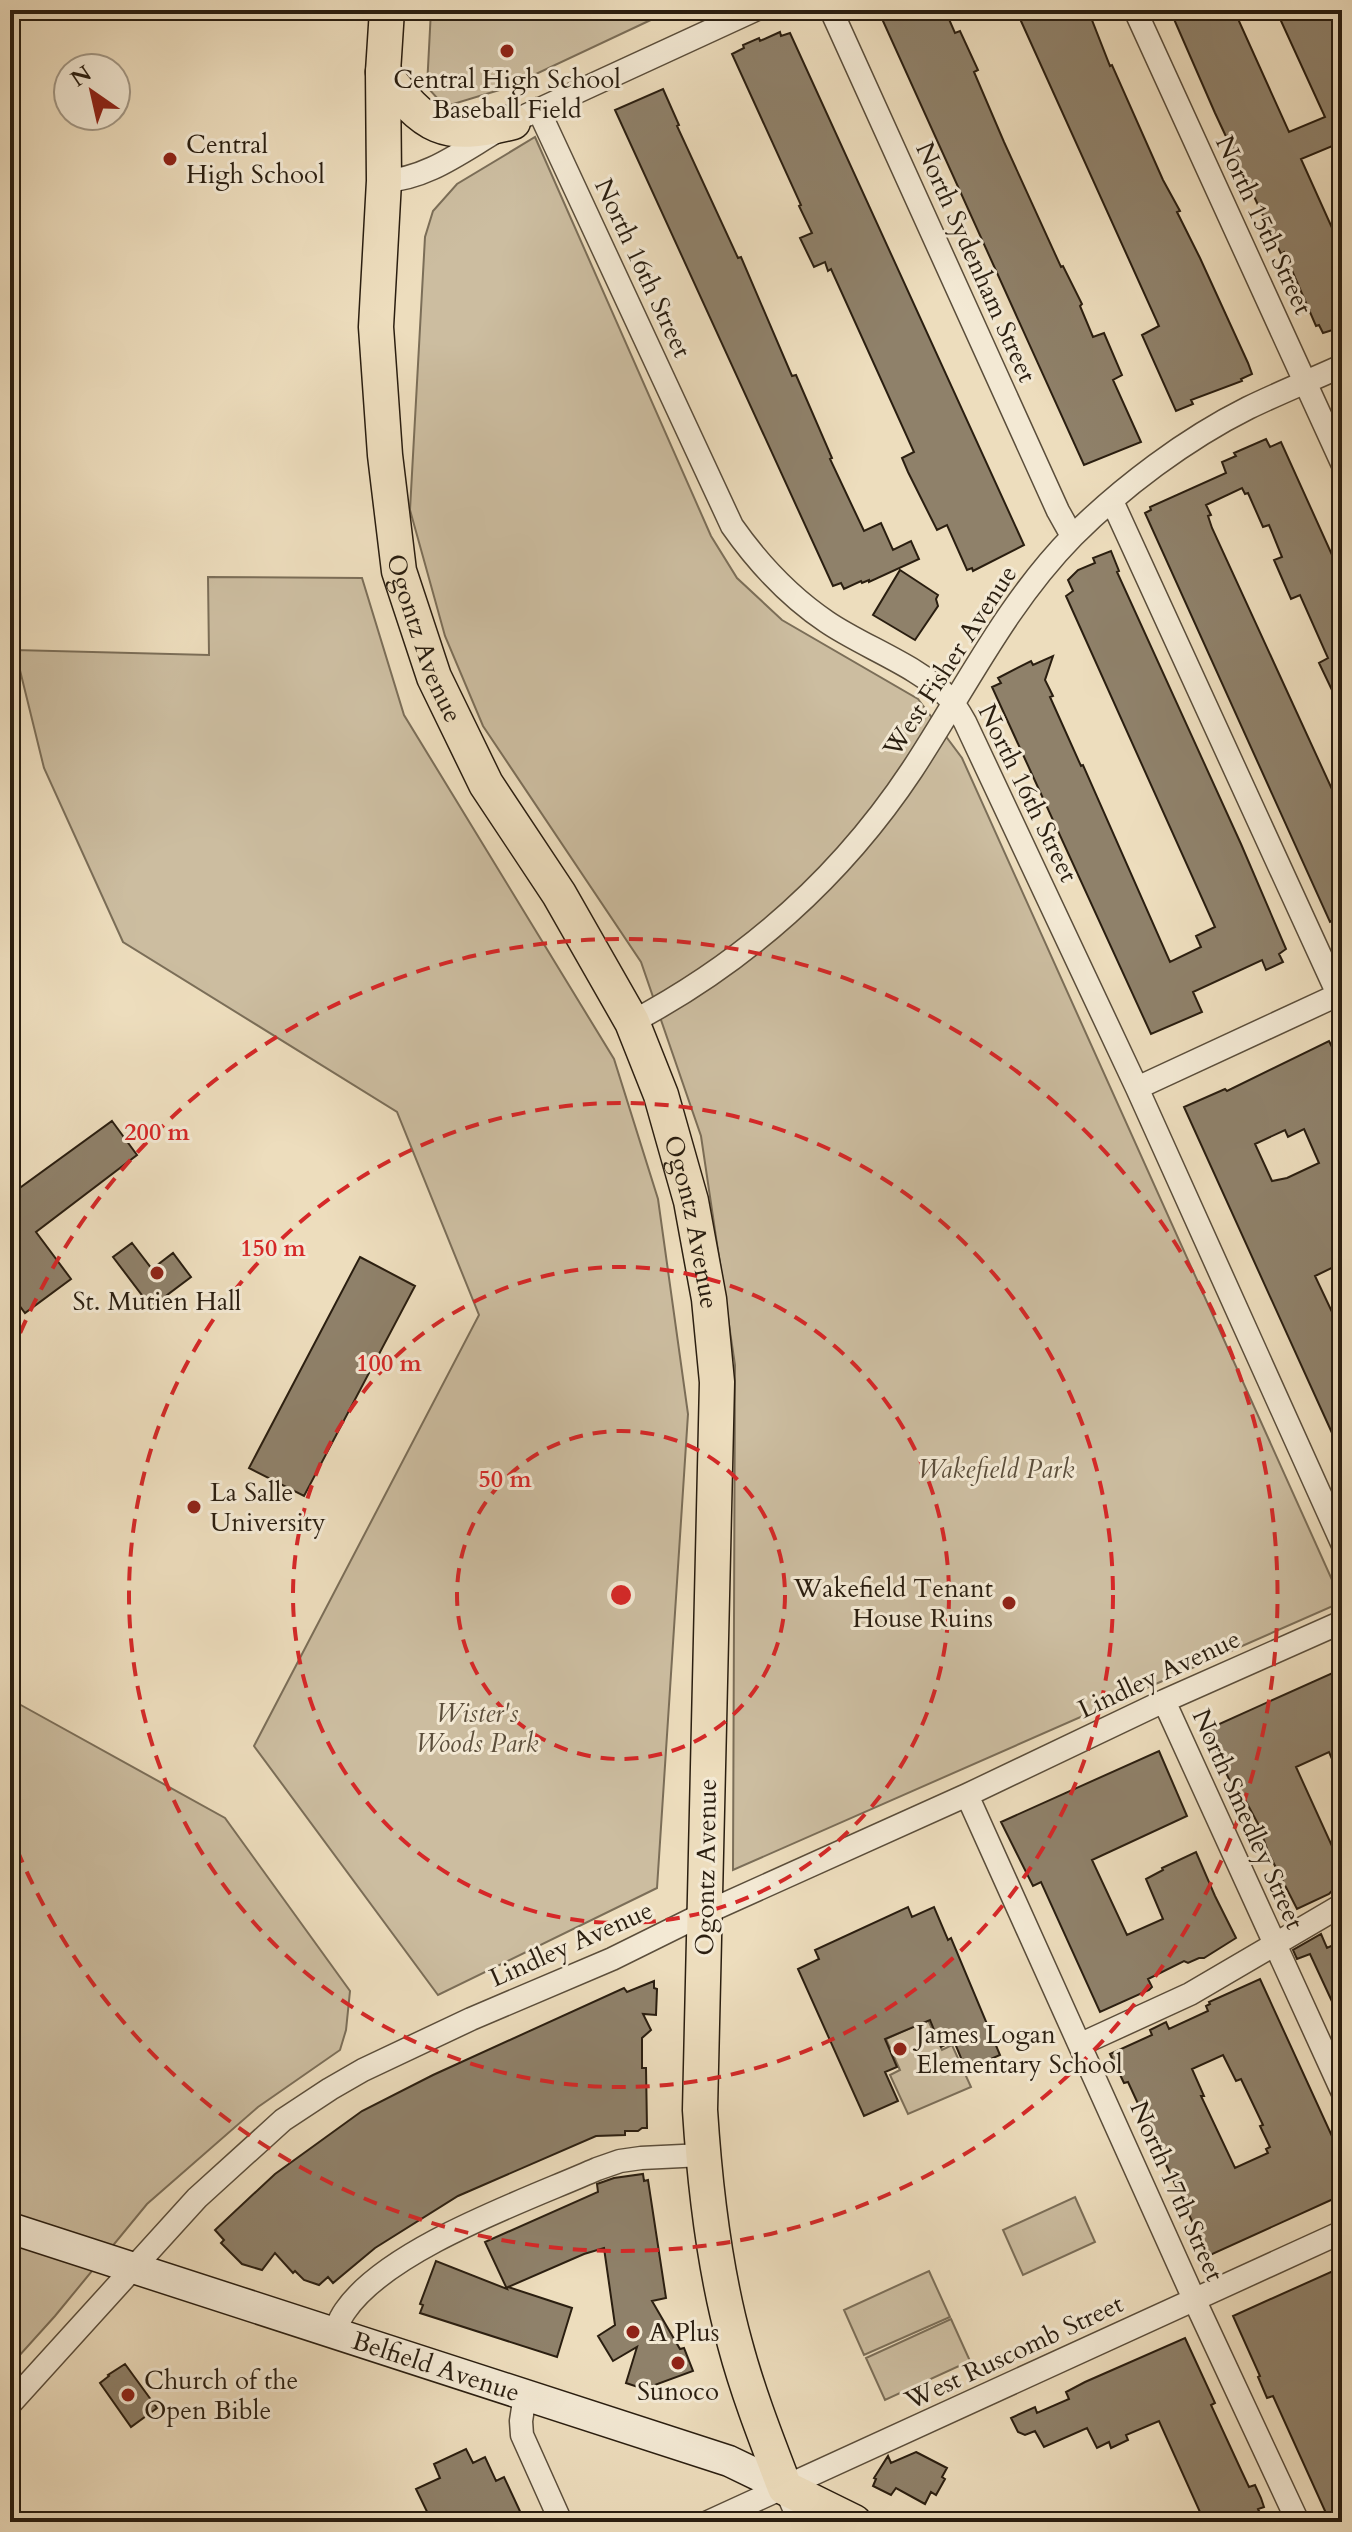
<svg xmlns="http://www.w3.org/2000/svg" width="1352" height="2532" font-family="Cardo,serif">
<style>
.green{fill:#ccbda0;stroke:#7b6e58;stroke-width:2}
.building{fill:#8f816a;stroke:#2a1e10;stroke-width:2;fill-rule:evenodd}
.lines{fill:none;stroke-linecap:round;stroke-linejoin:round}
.street-casing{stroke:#5b4e3b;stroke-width:25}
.secondary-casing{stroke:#2a1e10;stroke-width:33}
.primary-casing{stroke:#2a1e10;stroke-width:37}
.street{stroke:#f3e9d4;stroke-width:22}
.secondary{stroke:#f3e9d4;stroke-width:30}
.primary{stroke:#edddbd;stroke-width:34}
.ring{fill:none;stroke:#d62828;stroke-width:4;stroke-dasharray:14 10}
.poi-dot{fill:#8f2418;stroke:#f3e9d4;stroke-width:3}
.labels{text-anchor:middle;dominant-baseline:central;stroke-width:6;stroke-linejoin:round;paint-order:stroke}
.poi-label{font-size:26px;fill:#2a1e10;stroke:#f3e9d4;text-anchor:start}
.street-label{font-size:26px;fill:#2a1e10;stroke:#f3e9d4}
.park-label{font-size:26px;font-style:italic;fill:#5b4e3b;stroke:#f3e9d4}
.centre{fill:#d62828;stroke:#f3e9d4;stroke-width:4}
.ring-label{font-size:24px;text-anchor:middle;font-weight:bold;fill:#d62828;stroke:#f3e9d4;stroke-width:6;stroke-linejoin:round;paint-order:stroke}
</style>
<rect width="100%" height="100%" fill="#edddbd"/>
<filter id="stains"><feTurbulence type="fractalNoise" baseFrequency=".0025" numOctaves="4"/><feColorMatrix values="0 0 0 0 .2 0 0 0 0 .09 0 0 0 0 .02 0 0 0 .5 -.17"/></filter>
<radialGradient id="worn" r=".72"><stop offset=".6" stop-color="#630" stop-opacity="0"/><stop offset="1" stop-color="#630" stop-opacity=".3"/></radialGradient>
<path class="green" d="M431,10h241l-166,78 -56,17 -12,-6 -11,-12z
M535,137l176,399 26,42 45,42 136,79 44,59 380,844 -609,268 2,-505 -34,-229 -60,-174 -158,-236 -38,-90 -35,-126 15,-273 8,-26 24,-27z
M208,577l154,1 42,137 210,344 44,140 30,215 -31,474 -219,107 -184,-249 225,-431 -82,-203 -274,-170 -79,-174 -29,-118 194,5z
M10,1699l215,119 125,173 -4,39 -6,20 -82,57 -111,97 -92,112 -45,50z
M928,2020l14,30 10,-5 19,42 -63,27 -18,-39 10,-5 -14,-31z
M1075,2197l20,45 -72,33 -20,-45z
M929,2271l21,46 -86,38 -20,-45z
M951,2319l19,42 -85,39 -19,-42z"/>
<path class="building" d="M878,10h67l10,23 5,-2 18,39 -4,2 30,70 57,125 2,-1 19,38 -2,2 13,31 11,-4 18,42 -9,5 28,62 -57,23z
M1016,10h72l22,56 2,-1 51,115 17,31 -3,1 23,46 48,105 4,11 -11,5 1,2 -51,19 2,4 -17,7 -34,-76 17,-9z
M1170,10h64l55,122 36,-15 -49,-107h66v145l-5,-11 -36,15 41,91v77l-19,6 -4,-8 -3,1 -32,-74 -3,2 -66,-141z
M780,32l1,4 9,-3 234,512 -51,26 -1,-3 -5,2 -20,-45 -10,5 -29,-58 -6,-14 12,-6 -83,-183 -3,2 -3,-9 -11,5 -14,-29 12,-5 -13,-27 2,-1 -69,-151 12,-6 -1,-3 16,-7 1,3z
M663,89l16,36 -2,1 61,132 3,-1 51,119 4,-1 36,83 -2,1 34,72 17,-8 12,27 18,-9 8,18 -50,23v-2l-7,3 -1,-2 -17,8 -3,-6 -8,3 -218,-476z
M1266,439l4,8 11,-5 61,135v134l-23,-48 9,-5 -28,-63 -9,4 -17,-39 8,-3 -13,-32 -6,2 -15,-34 -3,1 -3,-6 -36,17 5,10 -3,1 4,12 130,283v105l-12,6 -185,-409 6,-3 -1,-3 76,-34 -4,-11 14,-6 -2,-3z
M1111,551l8,20 -2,1 124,272 45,105 -7,5 4,8 -17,8 -4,-10 -69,32 9,20 -51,22 -159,-347 9,-4 -3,-5 33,-17 2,4 20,-9 -8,24 8,16 -3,1 31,69 2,-1 87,197 31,-15 -5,-11 19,-9 -149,-331 7,-5 -5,-11 10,-10 17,-7 -2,-5z
M900,570l38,25 -2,4 2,7 -23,34 -42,-25z
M1329,1041l13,26v40l-4,2 4,10v94l-8,4 8,16v30l-27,13 27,57v122l-158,-348 41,-18 2,2zM1304,1129l15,34 -32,15 -15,3 -17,-37 30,-14 3,7z
M112,1121l25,34 -101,77 35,47 -46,34 -15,-20v-98z
M132,1243l20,26 21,-16 18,24 -40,30 -38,-50z
M360,1257l55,29 -111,210 -55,-28z
M1337,1671l5,11v100l-13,-30 -33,15 46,101v12l-13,14 -32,15 -29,-57 -5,-15h2l-24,-45 -5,2 -30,-64z
M1159,1751l28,65 -95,44 35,75 36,-16 -17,-40 17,-9 -1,-2 34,-16 19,44 21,42 -32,20h-5l-11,5 -4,-2 -36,18 4,8 -3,3 -49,22 -59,-130 -8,4 -32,-64z
M908,1907l4,10 22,-10 14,33 3,-2 49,117 -34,15 -12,-29 -13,6 -11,-27 -45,19 12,28 -12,5 13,29 -34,15 -66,-147 21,-10 -4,-9z
M1321,1934l6,14 15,-7v82l-32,-69 -13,5 -4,-9z
M1260,1979l82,179v37l-134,61 -80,-174 -4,1 -14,-29 42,-19 -2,-5 16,-8 3,7 39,-18 -2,-5 4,-2 -1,-2zM1223,2055l13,26 5,-2 22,46 -3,1 10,21 -4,2 2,4 -33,15 -34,-72h3l-12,-27z
M654,1981v7l3,1 -1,26 -13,-1 8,16 -9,8v30h4l1,60h-5l-4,3h-13v4l-29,1 -138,60 -83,52 -42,35 -5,-6 -9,8 -15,-5 -9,-9 -2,2 -18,-20 -13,17 -20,-6 -21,-21 3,-3 -9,-10 60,-56 87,-63 71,-36 191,-87 3,4z
M643,2174l1,7 4,-1 18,118 -14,3 28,48 4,-1 9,23 -49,18 -18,-6 11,-36 -24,14 -15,-25 17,-11 -11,-77 -20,6 -76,33 64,21 -15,49 -137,-44 3,-8 -3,-1 16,-43 71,28 -22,-47 113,-50 -1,-8 17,-6z
M1342,2267v255h-12l-57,-126 -6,2 -9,-21 2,-1 -27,-60z
M1185,2338l30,65 -4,2 30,65 8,17 6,-2 6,13 3,9 -6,2 6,13h-51l-3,-4 -6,3 -45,-100 -33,14 2,5 -17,8 -2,-6 -12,6 -10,-20 -43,19 -9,-16 -10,4 -7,-3 -7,-14 24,-11 2,6 32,-14 -3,-7 19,-10z
M125,2364l32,44 -26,19 -31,-44 9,-7 -1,-1z
M466,2449l7,14 12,-6 11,24 8,-4 21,45h-93l-16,-33 24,-11 -6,-14z
M916,2452l31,16 -5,9 3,2 -9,16 -5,-3 -6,12 -29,-16 -5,7 -18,-9 3,-7 -2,-1 14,-22 3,7z"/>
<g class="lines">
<defs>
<path id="street" d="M831,10l227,501 14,25
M1135,10l207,453
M538,109l194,417c26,37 58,71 95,96 35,24 93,45 121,75 7,7 12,16 17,25l172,366 205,455
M527,115l228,-105
M384,181c42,-2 77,-29 113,-50
M1112,501l230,502
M632,1022c113,-60 209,-145 280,-252 52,-79 94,-166 161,-234 49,-49 113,-97 175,-128 31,-15 63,-28 94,-42
M1137,1088l205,-95
M1164,1701l178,390
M967,1795l227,504 104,223
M1081,2044l109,-50 152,-89
M334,2333c3,-7 6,-15 11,-22 43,-63 182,-111 252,-142l23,-8 21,-3 62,-3
M525,2395l-4,26 1,14 39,87
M10,2404l187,-206 86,-78 47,-31 33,-19 108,-51 141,-60 93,-46 262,-118 197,-94 178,-79
M785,2488l15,34
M708,2522l634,-290"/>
<g id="secondary">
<path id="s1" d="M10,2228l719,233 56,27"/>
</g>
<g id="primary">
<path id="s2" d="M387,10l-4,62 1,109 -8,146 9,128 14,116 35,106 52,107 73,110 73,128 29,73 30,106 18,98 8,83 -17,728c5,79 14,158 35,234 13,49 32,97 50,144l69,34"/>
<path d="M383,72c42,56 60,68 130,50"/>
</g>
</defs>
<use href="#street" class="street-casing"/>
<use href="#secondary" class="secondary-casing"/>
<use href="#primary" class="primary-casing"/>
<use href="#street" class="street"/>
<use href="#secondary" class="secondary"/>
<use href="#primary" class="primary"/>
</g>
<g class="ring">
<circle cx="621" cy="1595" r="164"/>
<circle cx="621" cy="1595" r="328"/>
<circle cx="621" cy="1595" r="492"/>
<path d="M11 1355A656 656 0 1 1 11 1835"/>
</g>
<g class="poi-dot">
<circle cx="507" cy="51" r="8"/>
<circle cx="170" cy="159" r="8"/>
<circle cx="157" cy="1273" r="8"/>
<circle cx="194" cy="1507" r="8"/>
<circle cx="1009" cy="1603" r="8"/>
<circle cx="900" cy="2049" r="8"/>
<circle cx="633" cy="2332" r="8"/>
<circle cx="678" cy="2363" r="8"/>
<circle cx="128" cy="2395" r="8"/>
</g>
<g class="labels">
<g class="poi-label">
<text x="507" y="79" text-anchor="middle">Central High School<tspan x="507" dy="30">Baseball Field</tspan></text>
<text x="186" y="144">Central<tspan x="186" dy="30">High School</tspan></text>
<text x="157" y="1301" text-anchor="middle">St. Mutien Hall</text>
<text x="210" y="1492">La Salle<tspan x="210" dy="30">University</tspan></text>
<text x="993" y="1588" text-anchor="end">Wakefield Tenant<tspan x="993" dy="30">House Ruins</tspan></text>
<text x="916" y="2034">James Logan<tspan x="916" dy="30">Elementary School</tspan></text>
<text x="649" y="2332">A Plus</text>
<text x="144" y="2380">Church of the<tspan x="144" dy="30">Open Bible</tspan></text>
<text x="678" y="2391" text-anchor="middle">Sunoco</text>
</g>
<g class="street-label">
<text transform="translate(1264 225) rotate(65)">North 15th Street</text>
<text transform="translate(976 262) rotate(66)">North Sydenham Street</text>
<text transform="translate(643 268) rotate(65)">North 16th Street</text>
<text stroke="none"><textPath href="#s2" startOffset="634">Ogontz Avenue</textPath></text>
<text transform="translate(950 661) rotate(-57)">West Fisher Avenue</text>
<text transform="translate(1028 793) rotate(64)">North 16th Street</text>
<text stroke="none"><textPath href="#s2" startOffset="1282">Ogontz Avenue</textPath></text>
<text transform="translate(1159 1674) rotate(-25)">Lindley Avenue</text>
<text transform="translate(1248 1819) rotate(66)">North Smedley Street</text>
<text transform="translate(706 1867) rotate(-89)">Ogontz Avenue</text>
<text transform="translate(571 1944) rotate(-24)">Lindley Avenue</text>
<text transform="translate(1177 2191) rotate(66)">North 17th Street</text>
<text transform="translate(1014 2352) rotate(-25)">West Ruscomb Street</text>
<text stroke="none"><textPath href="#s1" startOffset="448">Belfield Avenue</textPath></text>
</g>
<g class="park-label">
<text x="996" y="1469">Wakefield Park</text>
<text x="477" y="1713">Wister's<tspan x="477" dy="30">Woods Park</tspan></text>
</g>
</g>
<circle cx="621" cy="1595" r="12" class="centre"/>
<g class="ring-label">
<text x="157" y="1140">200 m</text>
<text x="273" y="1256">150 m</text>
<text x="389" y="1371">100 m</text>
<text x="505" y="1487">50 m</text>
</g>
<rect width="1352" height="2532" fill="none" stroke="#edddbd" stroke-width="40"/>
<rect x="12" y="12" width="1328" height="2508" fill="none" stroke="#2a1e10" stroke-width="4"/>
<rect x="20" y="20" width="1312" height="2492" fill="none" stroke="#2a1e10" stroke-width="2"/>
<g transform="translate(92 92) rotate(326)"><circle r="38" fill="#f3e9d4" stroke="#a39886" stroke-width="2"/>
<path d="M0-6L14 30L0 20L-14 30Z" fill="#8f2418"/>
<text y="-12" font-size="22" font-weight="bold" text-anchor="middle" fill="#2a1e10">N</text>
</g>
<rect width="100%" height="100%" filter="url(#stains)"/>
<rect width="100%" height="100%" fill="url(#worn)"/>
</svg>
